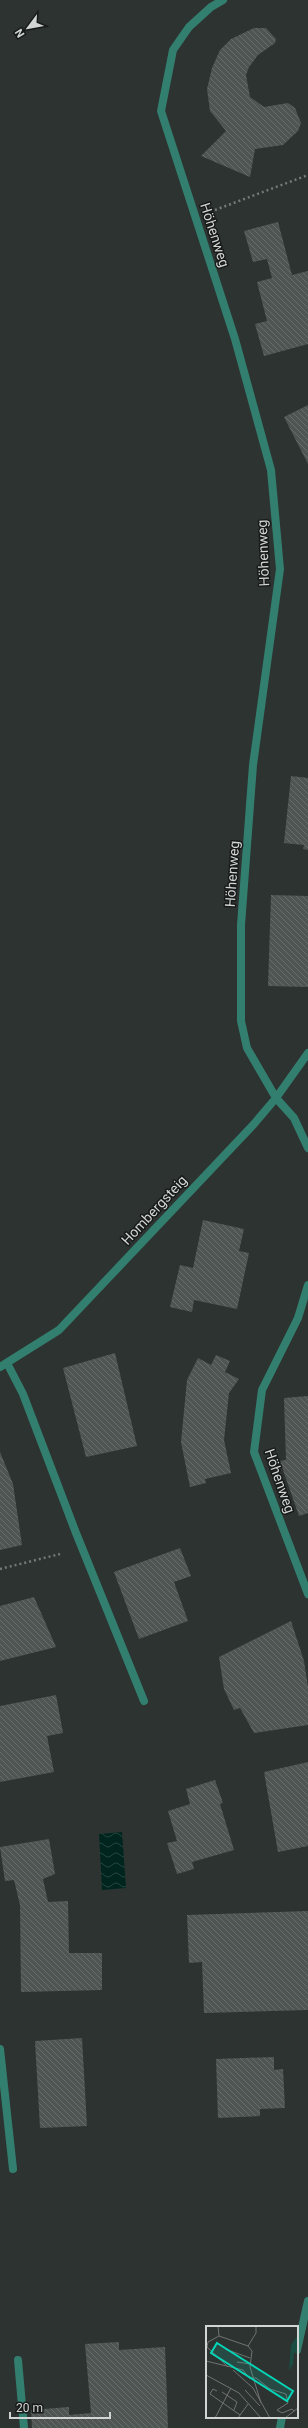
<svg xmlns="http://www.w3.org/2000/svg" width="308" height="2428" font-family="Roboto,sans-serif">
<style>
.water{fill:url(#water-waves)}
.building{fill:url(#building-back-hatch)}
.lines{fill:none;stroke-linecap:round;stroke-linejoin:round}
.path{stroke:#757a78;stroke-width:2.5;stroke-dasharray:2 3;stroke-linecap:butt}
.lane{stroke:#337f6f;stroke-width:8}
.street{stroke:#337f6f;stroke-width:8}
.labels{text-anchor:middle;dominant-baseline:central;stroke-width:3;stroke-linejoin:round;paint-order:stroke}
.street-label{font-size:14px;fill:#d1d5d4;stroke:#171a19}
.inset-road{fill:none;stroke:#6f7472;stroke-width:1}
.view{fill:#04d5b6;fill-opacity:0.15;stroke:#04d5b6;stroke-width:2}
.inset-edge{fill:none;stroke:#d1d5d4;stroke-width:2}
</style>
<defs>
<pattern id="water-waves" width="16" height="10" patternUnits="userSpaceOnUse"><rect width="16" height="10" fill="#00251e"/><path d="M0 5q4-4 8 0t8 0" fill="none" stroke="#24443e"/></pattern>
<pattern id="building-back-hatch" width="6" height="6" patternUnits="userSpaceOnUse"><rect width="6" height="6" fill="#4f5553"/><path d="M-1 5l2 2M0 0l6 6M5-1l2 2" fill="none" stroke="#676d6b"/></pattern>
</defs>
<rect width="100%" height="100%" fill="#2d3331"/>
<path class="water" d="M122,1832l4,56 -24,2 -3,-56z"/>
<path class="building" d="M254,28h12l10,11 -1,4 -17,12 -9,12 -3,8 4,22 14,10 24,-4 7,5 6,15 -3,8 -15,14 -28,4 -5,28 -49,-21 25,-25 -16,-20 -3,-22 5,-21 8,-18 11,-11z
M278,222l14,53 16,-4v73l-44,12 -9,-32 12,-3 -10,-39 15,-4 -5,-19 -14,3 -9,-31z
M308,405v59l-24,-47z
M291,776l17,2v72l-5,-1 1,-4 -20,-2z
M271,895l37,1v91l-40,-1z
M203,1220l41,9 -5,22 10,2 -12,56 -43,-9 -2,12 -22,-5 10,-42 13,3z
M115,1353l22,93 -51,11 -23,-89z
M216,1355l14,6 -5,11 14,7 -10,14 -5,47 7,33 -26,6 1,4 -16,4 -9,-45 6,-62 11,-22 13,7z
M308,1396v117l-9,3 -19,-55 6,-1 -2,-62z
M0,1452l13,32 9,61 -22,5z
M180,1548l11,28 -17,6 14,39 -49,18 -25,-67z
M34,1597l22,50 -56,14v-55z
M291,1621l13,40 4,26v38l-54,8 -14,-25 -6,2 -10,-21 -5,-32z
M56,1695l7,38 -16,3 7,36 -54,10v-76z
M308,1762v84l-30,6 -14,-80z
M215,1780l8,23 -3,1 14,46 -42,12 2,7 -17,5 -10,-31 10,-2 -9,-30 22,-7 -4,-15z
M49,1839l6,35 -12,5 5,23 20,-1 1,52h33v37l-81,2 -1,-87 -6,-25 -9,1 -5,-34z
M308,1911v99l-104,3 -2,-51 -13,1 -2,-48z
M82,2038l5,88 -47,2 -5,-87z
M274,2057v13l9,-1 2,39 -25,1v7l-42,2 -2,-59z
M119,2342v8l46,-3 3,81h-136l-1,-18 38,-3v8l22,-2 -6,-69z"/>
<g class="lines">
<path class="path" d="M215,210l93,-35
M0,1569l60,-15"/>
<path class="lane" d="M7,1363l16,31 53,139 68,168
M18,2360l6,68"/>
<path class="street" d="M223,0l-12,7 -22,20 -16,23 -12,61 74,228 36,131 9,99 -27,196 -12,160v96l6,27 29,50 18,20 14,30
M308,1285l-10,33 -36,72 -8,62 54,142
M0,1367l59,-37 195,-206 22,-26 32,-45
M0,2049l13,120
M297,2350l11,-49
M280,2428l2,-11"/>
</g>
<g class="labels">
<g class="street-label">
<text transform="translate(215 235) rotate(72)">Höhenweg</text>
<text transform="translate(263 553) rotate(-92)">Höhenweg</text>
<text transform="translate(232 874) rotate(-86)">Höhenweg</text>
<text transform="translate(154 1210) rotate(-47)">Hombergsteig</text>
<text transform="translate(280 1481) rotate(71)">Höhenweg</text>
</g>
</g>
<g transform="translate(206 2326)">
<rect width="92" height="92" fill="#2d3331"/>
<path d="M92,9v20l-4,-3 -1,12 -4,7 2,-26z" fill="#194d42"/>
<path class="inset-road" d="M12,0l1,10 -11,6 -1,5 21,20M50,0v7l-8,13 4,5 -2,16 11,36M13,10l29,10M19,23l25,9M0,35l37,9 6,8h7l14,11 16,5 2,9 -11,7 5,3 10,-4 2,2M31,36l13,2M27,44l20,18 17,30M0,49l33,18 22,25M39,64l15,16M11,65l-4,-2 -3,5 30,21M16,66l15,10 -3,8M9,92l16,-30M32,92l10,-14M79,92l13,-10"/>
<path class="view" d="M11,17l76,48 -6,10 -76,-48z"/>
<rect width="92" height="92" class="inset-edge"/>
</g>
<g transform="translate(28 28) rotate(238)" stroke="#171a19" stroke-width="3" paint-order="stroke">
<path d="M0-3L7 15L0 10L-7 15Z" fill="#d1d5d4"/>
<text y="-6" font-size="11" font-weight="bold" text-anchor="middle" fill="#d1d5d4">N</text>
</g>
<path d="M10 2412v6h100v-6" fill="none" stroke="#d1d5d4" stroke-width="2"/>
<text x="16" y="2412" font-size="12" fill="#d1d5d4" stroke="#171a19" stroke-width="3" paint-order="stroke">20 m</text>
</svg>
